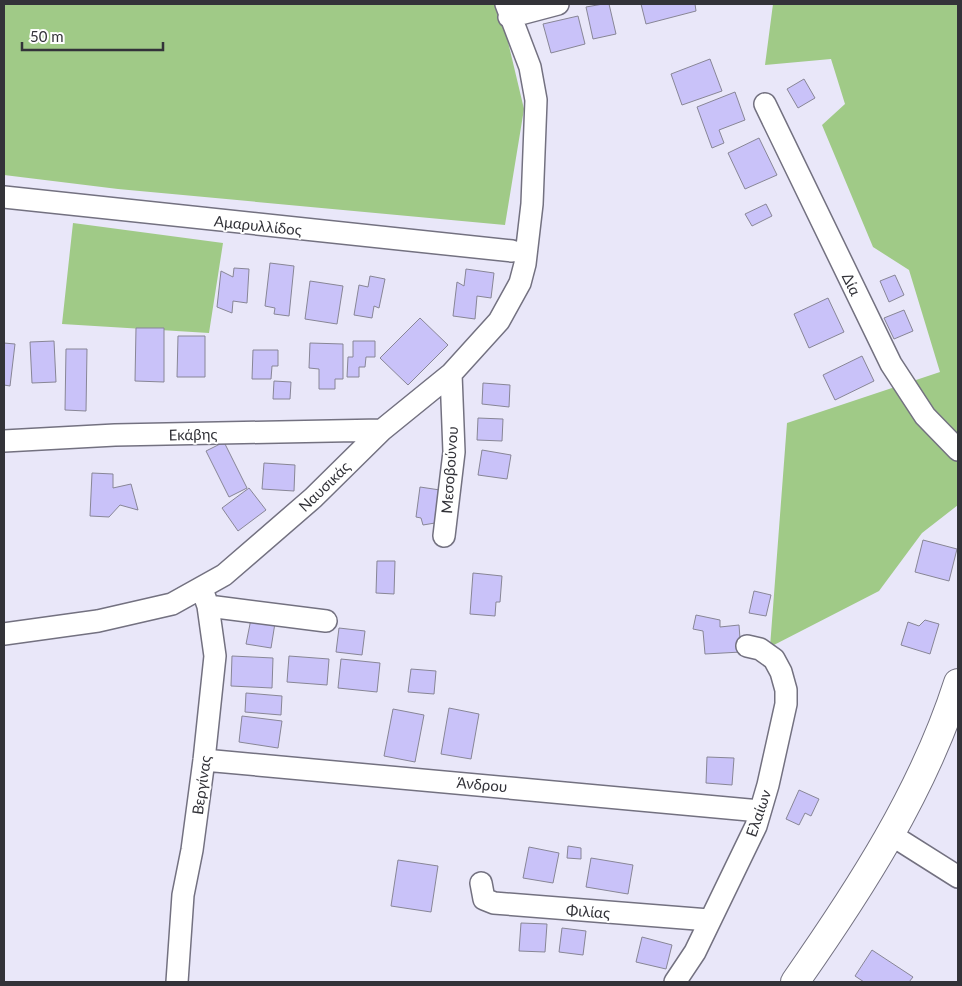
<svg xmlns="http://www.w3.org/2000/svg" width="962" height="986" font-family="Lato,sans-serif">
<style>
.green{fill:#a0ca87}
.building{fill:#c9c2f9;stroke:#888696}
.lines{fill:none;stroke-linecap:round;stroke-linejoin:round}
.street-casing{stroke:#737180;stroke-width:24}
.secondary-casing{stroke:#737180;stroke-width:30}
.street{stroke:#fff;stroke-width:21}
.secondary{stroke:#fff;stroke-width:28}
.labels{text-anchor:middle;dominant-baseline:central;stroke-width:4;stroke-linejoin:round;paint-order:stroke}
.street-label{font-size:15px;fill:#333339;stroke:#fff}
</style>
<rect width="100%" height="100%" fill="#e9e7f9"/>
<path class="green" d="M4,4h495l25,105 -19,116 -387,-36 -114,-14z
M773,4h185v501l-36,28 -43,58 -109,56 17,-224 153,-51 -31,-102 -36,-23 -51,-122 23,-21 -14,-45 -66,6z
M73,223l150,20 -14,90 -147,-9z"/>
<path class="building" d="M603,4h6l7,30 -23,5 -7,-32z
M641,4h54l1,7 -50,13z
M578,16l7,28 -34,9 -8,-29z
M710,59l12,32 -40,14 -11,-31z
M804,79l11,19 -17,10 -11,-19z
M735,92l10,28 -26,10 5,13 -12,5 -15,-41z
M759,138l18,37 -32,14 -17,-36z
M766,204l6,12 -20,10 -7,-12z
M270,263l24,3 -5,50 -15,-2 1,-6 -10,-2z
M234,268l15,1 -2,34 -14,-2 -1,12 -15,-6 4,-36 12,6z
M466,269l28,4 -3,25 -14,-2 -2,23 -22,-3 4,-34 7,4z
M895,275l9,20 -15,7 -9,-21z
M370,276l15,3 -6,29 -5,-2 -2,12 -18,-3 5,-30 9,2z
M310,281l33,5 -6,38 -32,-5z
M828,298l16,34 -35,16 -15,-34z
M904,310l9,21 -19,8 -10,-21z
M420,318l28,27 -40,40 -28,-27z
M136,328h28v54l-29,-1z
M178,336h27v41h-28z
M54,341l2,41 -24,1 -2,-41z
M353,341h22v16h-9l-1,10h-6v10h-12l1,-20h5z
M4,343l11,1 -5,42 -6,-1z
M310,343l33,1v35h-8v10h-16v-20l-10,-1z
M66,349h21l-1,62 -21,-1z
M253,350h25v16h-6l-1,13h-19z
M862,356l12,25 -39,19 -12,-25z
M274,381l17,1 -1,17h-17z
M483,383l27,2 -1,22 -27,-3z
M478,418l25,1 -1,22 -25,-1z
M224,442l23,46 -18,9 -23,-46z
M482,450l29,5 -4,24 -29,-4z
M264,463l31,2 -1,26 -32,-2z
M92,473l21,1v14l18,-4 7,26 -18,-5 -11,12 -19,-1z
M420,487l20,3 -5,33 -12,2 -2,-7 -5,-1z
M249,488l17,22 -28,21 -16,-23z
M923,540l34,9 -8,32 -34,-9z
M377,561h18l-1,33 -18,-1z
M473,573l29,3 -2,26h-4l-1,14 -25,-2z
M754,591l17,4 -5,21 -17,-3z
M696,615l24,5v7l19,-2 2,27 -36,2 -2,-23 -10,-2z
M251,619l24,4 -4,25 -25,-4z
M925,620l14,4 -9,30 -29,-9 7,-23 11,4z
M339,628l26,3 -3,24 -26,-3z
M232,656l41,2 -1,30 -41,-2z
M289,656l40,3 -2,26 -40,-3z
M341,659l39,4 -3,29 -39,-4z
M411,669l25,2 -2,23 -26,-2z
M246,693l36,3 -1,19 -36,-3z
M449,708l30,6 -8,45 -30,-5z
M393,709l31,6 -9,47 -31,-6z
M242,716l40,5 -4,27 -39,-6z
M707,757l27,1 -2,27 -26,-2z
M799,790l20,9 -8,17 -6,-3 -6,12 -13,-6z
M568,846l13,2v11l-14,-1z
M529,847l30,6 -6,30 -30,-5z
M591,858l42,7 -5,29 -42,-7z
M398,860l40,6 -7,46 -40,-6z
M521,923l26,1 -2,28 -26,-1z
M562,928l24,3 -3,24 -24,-3z
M642,937l30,8 -6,24 -30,-7z
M872,950l41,27 -4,5h-45l-9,-6z"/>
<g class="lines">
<defs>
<path id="street" d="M509,17l49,-13
M765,104l126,260 34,52 33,34
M4,197l508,54
M4,441l111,-6 267,-5
M444,536l10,-84 -3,-78
M208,606l118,15
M4,634l94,-13 74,-17 52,-29 89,-77 69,-68 69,-56 48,-53 21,-38 5,-19 7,-60 4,-104 -6,-33 -24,-63
M204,760l556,51
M890,834l68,43
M481,883l3,16 10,4 215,17
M177,982l6,-87 9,-45 12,-90 11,-104 -7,-50 -6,-17
M675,982l20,-30 61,-126 12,-41 18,-81v-14l-5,-18 -7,-13 -14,-10 -13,-3"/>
<path id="secondary" d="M795,982c65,-93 128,-190 163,-299"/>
</defs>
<use href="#street" class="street-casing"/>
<use href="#secondary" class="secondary-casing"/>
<use href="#street" class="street"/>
<use href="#secondary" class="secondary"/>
</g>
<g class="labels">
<g class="street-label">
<text transform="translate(258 225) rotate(6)">Αμαρυλλίδος</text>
<text transform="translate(852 284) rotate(64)">Δία</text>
<text transform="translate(193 434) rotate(-1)">Εκάβης</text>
<text transform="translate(449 470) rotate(-86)">Μεσοβούνου</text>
<text transform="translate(324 486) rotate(-44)">Ναυσικάς</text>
<text transform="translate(482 784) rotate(5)">Άνδρου</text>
<text transform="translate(201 785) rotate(-82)">Βεργίνας</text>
<text transform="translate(758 813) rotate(-71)">Ελαίων</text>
<text transform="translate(588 911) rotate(4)">Φιλίας</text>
</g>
</g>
<rect width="962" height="986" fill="none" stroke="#333339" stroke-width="10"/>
<path d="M22 42v8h141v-8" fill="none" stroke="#333339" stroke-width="2.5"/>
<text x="30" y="42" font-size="15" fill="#333339" stroke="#ffffff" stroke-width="4" paint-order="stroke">50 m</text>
</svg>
